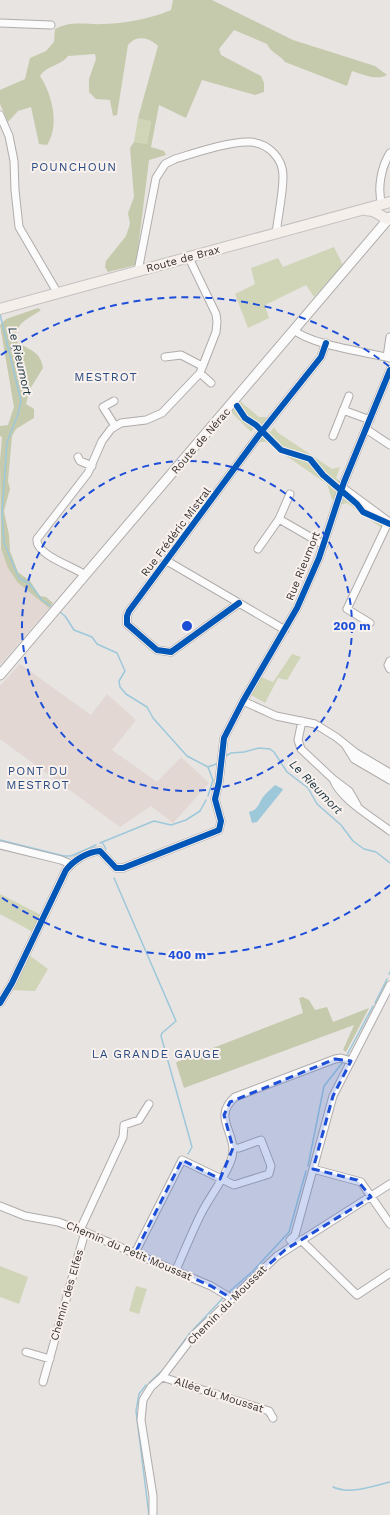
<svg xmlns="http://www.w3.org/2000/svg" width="390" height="1515" font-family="'Work Sans',sans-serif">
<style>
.built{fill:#e2d7d2}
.green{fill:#d0d5b7}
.forest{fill:#c6caac}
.water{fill:#9dc8da}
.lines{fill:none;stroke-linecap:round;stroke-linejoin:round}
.stream{stroke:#9dc8da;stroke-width:1.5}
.street-casing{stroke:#afacab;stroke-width:9}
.secondary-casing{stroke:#afacab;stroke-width:11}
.primary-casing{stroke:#c3c1c0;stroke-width:12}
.street{stroke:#fcfbfb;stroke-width:7}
.secondary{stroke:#fcfbfb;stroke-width:9}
.primary{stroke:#f4efeb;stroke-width:10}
.cycleway-casing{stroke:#f9f1ed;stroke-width:8}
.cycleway{stroke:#0057b8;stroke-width:6}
.marked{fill:#1d4ed8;fill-opacity:0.2;stroke:#1d4ed8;stroke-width:3;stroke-dasharray:8 5;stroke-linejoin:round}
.ring{fill:none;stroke:#1d4ed8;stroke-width:2;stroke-dasharray:7 5}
.labels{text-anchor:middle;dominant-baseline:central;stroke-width:4;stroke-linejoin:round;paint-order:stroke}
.street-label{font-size:11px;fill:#363331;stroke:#f9f1ed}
.neighbourhood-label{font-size:12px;letter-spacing:1px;fill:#284c82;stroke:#f9f1ed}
.water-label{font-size:12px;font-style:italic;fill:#173541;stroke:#f9f1ed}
.centre{fill:#1d4ed8;stroke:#f9f1ed;stroke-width:2}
.ring-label{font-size:12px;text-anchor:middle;font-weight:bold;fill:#1d4ed8;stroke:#f9f1ed;stroke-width:4;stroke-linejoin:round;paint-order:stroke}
</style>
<rect width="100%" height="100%" fill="#e8e4e2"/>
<path class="built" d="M0,547l4,11 14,25 31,25 -49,57z
M20,664l71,51 16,-21 29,26 -24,30 45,32 24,-25 28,26 -36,40 -22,-17 -31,21 -120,-88v-53z"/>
<path class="green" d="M138,118l13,2 -4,24 -13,-2z
M334,247l9,18 -29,32 -8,-12 -41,20 4,13 -21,10 -13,-34 20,-10 -4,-16 27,-10 5,9z
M240,401l19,16h9l-10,13 -3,-3 -4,5 -20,-20z
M274,427l3,5 55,37 8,-2 -4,11 4,3 -6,18 -2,1 -5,-16 -61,-42h-8l9,-12 3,2z
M348,495l37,27 -2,7 -36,-26 -7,2 4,-9z
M292,654l9,3 -14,23 -9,-2 -13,25 -14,-8 10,-18 12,5z
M0,894l41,21 -8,17 -33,-18z
M29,955l19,14 -13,22 -23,-1z
M0,1266l28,11 -9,27 -19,-7z
M136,1286l11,3 -8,25 -10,-3z"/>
<path class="forest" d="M173,0h39l81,40 82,26 12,9c-10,6 -25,-1 -35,-4l-5,15 -62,-24c-6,-8 -14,-9 -18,-18l-33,-14 -15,19 2,6 40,21 3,7v9l-9,3 -53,-15 -16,38 -27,-13 -8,42 13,4 2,4 -17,5 -13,105 -28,7 -3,-5 1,-6 20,-25 4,-12 -2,-11 6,-16 -4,-49 4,-6 13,2 4,-23 -13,-3 20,-72c-8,-8 -21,-12 -30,-1l-11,70 -4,1 -3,-16 -14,-1 -7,-7v-13l7,-20 -1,-5 -27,2c-7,10 -21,9 -28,20 12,18 20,49 7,69l-8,-1 -8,-37 -13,4 -10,11 -8,-18v-14l25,-11 5,-21 16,-7 8,-9 1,-13c17,-9 32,-4 49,-5 23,-1 46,-5 67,-14z
M38,308l3,2c-14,10 -24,11 -26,30 13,11 25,9 28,28l-13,21 -4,15 8,5v9l-18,11 -4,7 -4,45 2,8 -6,22 5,24 1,16 8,21 12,9 10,15 6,1 7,6 -4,5 -31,-25 -10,-15 -7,-19 -1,-88 2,-24 -2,-1v-10l8,-1 6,-18 -14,-82 6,-6z
M303,997l6,3 6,10 12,-3 6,15 36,-14 -23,44 -3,-2 11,-25 -170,63 -8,-25 1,-1 126,-49 -4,-15z"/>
<path class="water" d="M275,785l8,4 -1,2 -25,31 -5,1 -3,-11c9,-2 10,-9 14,-15 3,-4 8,-8 12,-12z"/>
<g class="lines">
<path class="stream" d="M0,314l21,87 -3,13 -11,28 -5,72 2,29 15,35 11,6 12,16 10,7
M60,612l5,4 9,14 18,7 5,7 20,9 8,18 -6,10 1,6 6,7 21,13 6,11 34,38 21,11 11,-4
M224,757l7,-4 13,-1 15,-4 11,1 4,3 13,20 21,16 9,16 24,21 12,16 11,8 12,3 14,11
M208,796l5,-16 -5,-13
M0,840l64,16h7l25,-11
M102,842l4,7
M100,843l54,-22 17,4 15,-5 14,-9 6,-11
M114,878l62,143 -14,12 -1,3 31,111 -4,7
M389,974l1,-2
M375,1003l12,-24
M347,1055l26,-49
M308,1166l16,-80 19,-24
M229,1292l24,-21 36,-39 17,-61
M170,1360l20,-27 33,-35
M149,1383l16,-15
M146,1385l-7,9 -3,17 13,104
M333,1487c18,8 39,-1 57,-5"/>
<defs>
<path id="street" d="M0,23l51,2
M0,115l9,21 5,25 1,29 4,37 38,65
M382,205c-5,-16 -1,-38 8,-52
M138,271l18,-93 9,-14 10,-5c20,-6 55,-18 75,-17 18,1 33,16 33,34 0,19 -5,39 -7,58
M294,330c17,15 72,22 96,28
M165,357l16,-2 21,11
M387,357l3,-20
M200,373l11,10
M114,401l-11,6 12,19
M343,410l27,10
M366,429l24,16
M333,436l16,-40
M78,457l2,4 12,5
M342,487l46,34 -3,8 -38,80 23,14
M279,519l45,26
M258,549l21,-30 11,-25
M167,561l118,69
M85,575c-10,-8 -50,-20 -48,-36l51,-66 14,-32 9,-12 10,-6 25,-3 16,-7 38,-40 16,-41 1,-10 -1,-8 -27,-56
M239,603l-68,49 -14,-2 -30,-26v-8l2,-5 133,-180 59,-74 5,-14
M390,661l-2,4 2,4
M243,701l33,15 39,8 21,13 20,16 34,20
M302,721l-4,19 3,9 32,30 16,12 8,14
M346,746l8,13 36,21
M333,779c8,21 39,38 57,52
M0,845l61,15 10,4
M0,1003l12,-20 54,-113c8,-10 21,-18 34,-19l16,17h7l96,-38 2,-9 -6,-22 4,-17 5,-44 19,-37 54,-93 22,-50 25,-76 46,-112
M313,1169l48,13 29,42
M0,1206l25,10 33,6 22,8 131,56 20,12
M80,1230l43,-93 1,-12 15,-5 10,-16
M290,1240l5,-5 38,-139 57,-111
M301,1240l56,55 33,-22
M135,1253l47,-93 52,25 35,-11 2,-8 -10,-26 -22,8h-6
M176,1270c8,-18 16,-38 25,-56 8,-17 27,-40 31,-57 6,-24 -21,-39 3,-60l100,-38 6,-1 10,3
M26,1352l24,7
M162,1377l107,34 4,7
M43,1382l42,-150
M153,1515v-19l-12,-76 2,-20 8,-13 11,-10 32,-42 83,-79 113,-72"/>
<path id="secondary" d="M0,675l390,-458"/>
<path id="primary" d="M365,210l8,1 14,8
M0,309l390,-107"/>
</defs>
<use href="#street" class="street-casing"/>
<use href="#secondary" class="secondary-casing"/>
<use href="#primary" class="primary-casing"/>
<use href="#street" class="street"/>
<use href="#secondary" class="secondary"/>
<use href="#primary" class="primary"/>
<defs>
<path id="cycleway" d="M237,406l8,12 11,7 25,25 29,9 13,16 34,29 6,8 27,12
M239,603l-68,49 -14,-2 -30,-26v-8l2,-5 133,-180 59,-74 5,-14
M0,1003l12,-20 54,-113c8,-10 21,-18 34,-19l16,17h7l96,-38 2,-9 -6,-22 4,-17 5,-44 19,-37 54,-93 22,-50 25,-76 46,-112"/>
</defs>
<use href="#cycleway" class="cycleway-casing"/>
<use href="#cycleway" class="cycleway"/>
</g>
<path class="marked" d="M335,1059l16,2 -18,35 -20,73 44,11 14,17 -86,53 -54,48 -20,-12 -76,-33 47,-93 38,19 13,-31 -9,-33 6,-13z"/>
<g class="ring">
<circle cx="187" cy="626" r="165"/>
<path d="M390 885A329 329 0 0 1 1 897M1 355A329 329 0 0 1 390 367"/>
</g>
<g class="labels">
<g class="street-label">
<text transform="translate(183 259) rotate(-15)">Route de Brax</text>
<text transform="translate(201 441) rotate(-49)">Route de Nérac</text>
<text transform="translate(176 532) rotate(-53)">Rue Frédéric Mistral</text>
<text transform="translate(303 566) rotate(-68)">Rue Rieumort</text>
<text transform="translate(129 1251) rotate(23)">Chemin du Petit Moussat</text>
<text transform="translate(67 1295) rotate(-74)">Chemin des Elfes</text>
<text transform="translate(227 1305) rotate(-45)">Chemin du Moussat</text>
<text transform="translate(219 1395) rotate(18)">Allée du Moussat</text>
</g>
<g class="neighbourhood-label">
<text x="74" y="167">POUNCHOUN</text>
<text x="106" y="377">MESTROT</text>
<text x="38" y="771">PONT DU<tspan x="38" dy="14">MESTROT</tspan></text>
<text x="156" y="1054">LA GRANDE GAUGE</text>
</g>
<g class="water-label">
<text transform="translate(20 361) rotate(77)">Le Rieumort</text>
<text transform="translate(316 787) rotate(46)">Le Rieumort</text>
</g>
</g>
<circle cx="187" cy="626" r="6" class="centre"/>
<g class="ring-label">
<text x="352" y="630">200 m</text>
<text x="187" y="959">400 m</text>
</g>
</svg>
